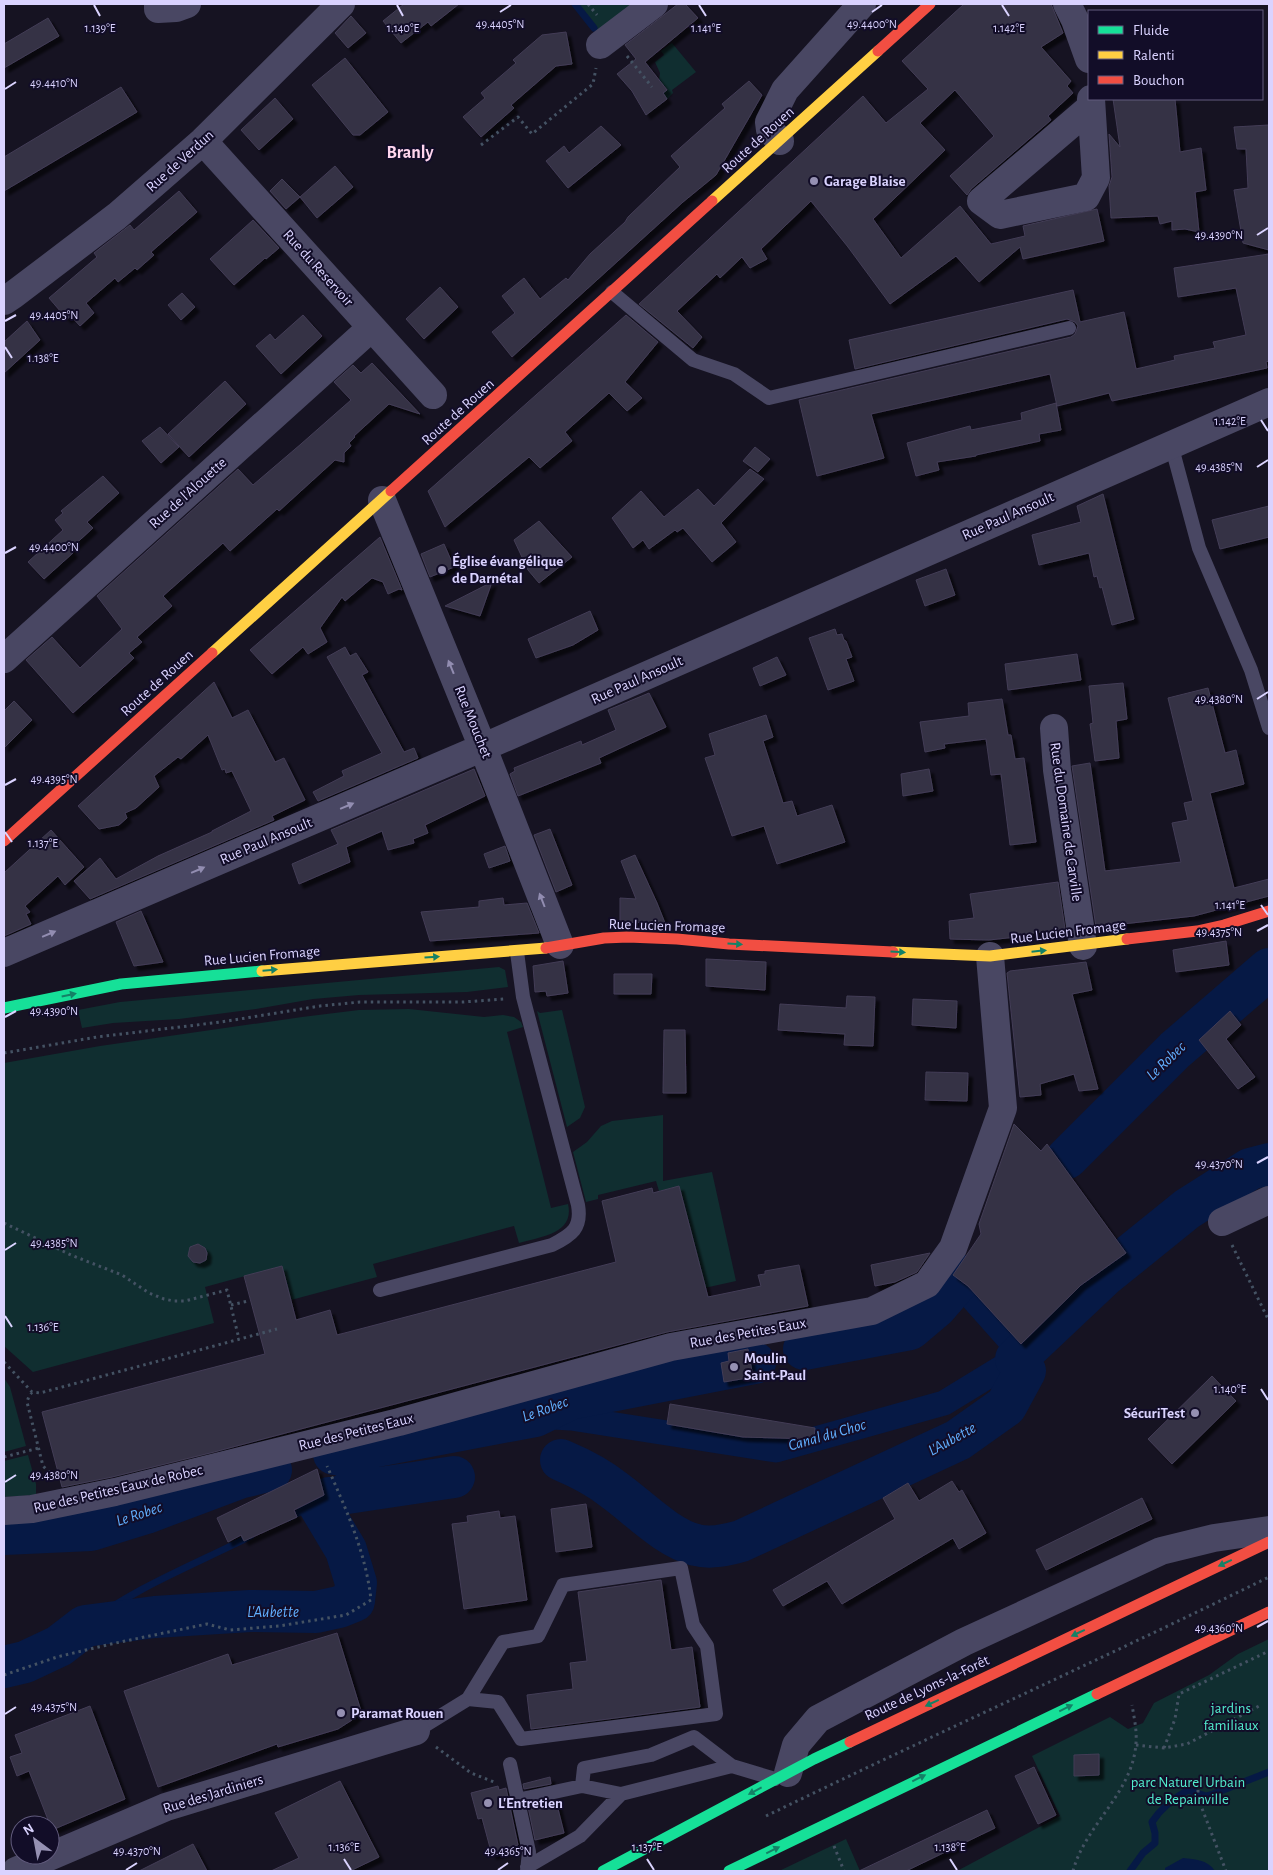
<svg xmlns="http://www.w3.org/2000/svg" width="1273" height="1875" font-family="'Alegreya Sans',sans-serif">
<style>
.green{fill:#102e30}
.water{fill:#061945}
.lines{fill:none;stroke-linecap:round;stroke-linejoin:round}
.stream{stroke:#061945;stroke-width:7}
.canal{stroke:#061945;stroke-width:25}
.river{stroke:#061945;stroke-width:42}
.building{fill:#343144;stroke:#433d56;filter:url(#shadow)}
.path{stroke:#445263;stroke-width:3;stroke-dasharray:2.5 4;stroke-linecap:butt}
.lane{stroke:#494763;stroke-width:14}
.street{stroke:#494763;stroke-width:28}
.fast{stroke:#16e098;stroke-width:11}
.slow{stroke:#ffcf43;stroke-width:11}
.jam{stroke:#f24e42;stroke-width:11}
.oneway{fill:#928db1}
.oneway2{fill:#148166}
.ticks{fill:none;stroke:#dad3ff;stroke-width:2}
.poi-dot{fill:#9590b2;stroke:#120d28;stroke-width:2}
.labels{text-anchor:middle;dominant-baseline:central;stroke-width:4;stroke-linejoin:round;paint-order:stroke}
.street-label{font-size:15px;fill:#dad3ff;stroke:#120d28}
.poi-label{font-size:15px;font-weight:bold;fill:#dad3ff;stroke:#120d28;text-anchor:start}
.park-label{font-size:15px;fill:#52eccd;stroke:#120d28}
.water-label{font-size:16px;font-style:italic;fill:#61afff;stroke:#120d28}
.quarter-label{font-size:18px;font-weight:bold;fill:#ffd5ee;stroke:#120d28}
.ticks-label{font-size:12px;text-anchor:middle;fill:#dad3ff;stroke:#120d28;stroke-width:4;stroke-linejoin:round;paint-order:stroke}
</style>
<defs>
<filter id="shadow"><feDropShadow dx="4.5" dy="4.5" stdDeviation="1" flood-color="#0009"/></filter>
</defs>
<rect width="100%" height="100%" fill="#161322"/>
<path class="green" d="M575,4h58l-36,28z
M672,43l24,29 -24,18 1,3 -6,6 -4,-6 4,-4 -4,-4 -4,3 -1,-1 2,-14 -5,-11 9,-7 -3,-4z
M499,967l6,3 3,17 -41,5 -108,3 -46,4 -57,10 -77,10 -66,4 -31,5 -4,-18 42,-8z
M409,1009l75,8 19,-2 11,2 7,5 2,5 -16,5 44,176 17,-4c7,30 -28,33 -49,39l-5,-17 -141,38 4,13 -86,23 -9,-34 -77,21 9,36 -181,49 -29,-26v-283l96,-17 202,-29 57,-7z
M562,1010l23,97 -5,11 -13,9 -30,-116 3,2z
M663,1115v66l49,-9 24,109 -36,8 -21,-102 -20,4 -3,-10 -58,14v4l-12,3 -13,-50 14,-10 14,-16 11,-5z
M4,1378l6,9 16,59 -22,6z
M28,1455l8,29v11l-32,2v-36z
M1269,1639v232h-312l103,-55 -28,-60 78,-39 18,12 15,-6 11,-20 55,-28 29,-21z
M846,1839l14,32h-81z"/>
<path class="water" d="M1183,1858c12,1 25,2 32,13h-50v-3z"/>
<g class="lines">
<path class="stream" d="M575,4l19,24
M288,1518l30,-15
M85,1626c46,-37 113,-63 166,-90
M1130,1871l13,-18 12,-10v-10l-3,-11c9,-14 22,-24 36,-32l18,6 7,-2 56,-22"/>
<path class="canal" d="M958,1284l7,6 57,64
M535,1416l36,2 205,32 168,-47 72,-44"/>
<path class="river" d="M1067,1158l108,-108 94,-81
M804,1349l106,-20 26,-22 27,-31
M334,1454l201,-38 35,-17 185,-36
M561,1460c19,8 37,17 53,30 25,18 53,48 82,55 15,4 31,0 45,-4l217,-101 48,-34 19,-35 -9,-12 88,-83 83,-67 63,-40 19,-5
M347,1493l107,-16
M4,1534l87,-4 55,-17 93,-35 32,-8
M4,1667l21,-5 34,-16 26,-20 70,-9 95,-6 66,1 23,-5 15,-6 2,-18 -10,-33 -28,-47 11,-5"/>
</g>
<path class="building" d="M404,4h55l-28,22 -3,-4 -27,21 -18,-22z
M678,4h7l13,14 -53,44 22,28 -4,3 4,6 -21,16 -14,-24 -15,-17 19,-15 -11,-14z
M964,4h87l12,29 -22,14 30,34 -4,5 6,7 -25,23 3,4 -80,69 -4,6 -17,-19 44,-40 -39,-46 -35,33 25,27 -72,69 28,39 59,-52 31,38 34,-8 -2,-10 74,-17 7,32 -81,18 -3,-12 -41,35 -23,-26 -66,48 -42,-57 -37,-46 -50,48 6,10 -17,9 -8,-11 -22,21 -3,-4 -40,37 25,26 -9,11 -54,-44 224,-208 23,27 42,-34 -26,-28z
M351,16l15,17 -18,15 -13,-15z
M48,18l11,18 -55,32v-24z
M566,32l6,32 -16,2 -45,39 3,3 -33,29 -18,-20 22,-19 -4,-5 35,-30 -3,-3 29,-25z
M345,58l43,54 -28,23h-7l-41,-50z
M749,81l13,14 -46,80 -33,27 -171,155 -20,-25 23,-19 -13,-17 22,-18 16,21 26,-21 2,2 22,-26 35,-32 3,-5 52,-50 -9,-11 54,-48 -3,-4z
M121,87l16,25 -133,79v-34z
M275,98l18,21 -34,31 -18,-20z
M1113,99h62l5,53 21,-4 5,42 -11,2 4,40 -14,-3 -13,1v-9l-12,3 -2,-8 -47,2 -2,-32 3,-9 -3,-43 11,13z
M1269,125v125l-26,-7 -9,-53 14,-2 -2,-39h-9l-3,-22z
M601,126l20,19 -53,43 -22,-27 18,-15 5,7z
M335,166l18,21 -36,31 -17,-21z
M282,179l18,18 -14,12 -16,-18z
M179,191l18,21 -46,40 3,3 -17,15 -2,-2 -17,14 -3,-4 -29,25 8,10 -14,13 -9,-10 -4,3 -18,-21 48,-41 -3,-4 5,-4 31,-24 4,5z
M253,220l26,28 -13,11 -1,-1 -31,27 -24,-26z
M1269,254v107l-3,1 1,6 -155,33 -3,-8 -52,13 -7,-32 -179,40 13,44 -67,18 -18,-76 272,-63 4,-3 3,-8 -3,-4 -8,-3 -212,50 -6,-29 224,-50 7,32 44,-10 12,57 39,-9 -1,-4 41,-8 -2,-6 33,-7 -10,-47 -58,9 -4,-29z
M440,287l18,20 -34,32 -18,-20z
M182,293l13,14 -14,13 -13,-15z
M303,315l19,21 -41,38 -25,-28 14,-12 5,6z
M626,315l32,27 -33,40 17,16 -15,13 -18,-18 -44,39 7,9 -32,27 -11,-11 -84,70 -17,-36z
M27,321l13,19 -36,33v-31z
M372,363l48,51 -31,-10 -35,32 1,1 -6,6 2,3 -7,7v9l-9,-2 -56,51 -2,-2 -47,42 -7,-8 -60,53 9,10 -35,31 5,5 -13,11 5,5 -61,55 -47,-53 26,-23 28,31 42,-39 -25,-33 141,-127 15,16 48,-41 50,-44 -17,-18 19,-17 8,8z
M225,381l21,23 -57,53 -21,-23z
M1056,403l5,27 -22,4 1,7 -64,14v1l-39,6 2,8 -23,6 -9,-33 63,-17 1,4 51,-10 -1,-7z
M160,427l19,20 -18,16 -19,-22z
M755,447l15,12 -12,13 -15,-11z
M750,469l14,10 -43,44 15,19 -24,20 -29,-34 -6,4 -2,-2 -26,19 -6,-9 -10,8 -21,-30 29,-27 23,26 34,-28 16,17z
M103,476l16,17 -32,29 6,6 -23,21 3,4 -29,26 -16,-17 35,-32 -8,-10 8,-7 -2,-2z
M1103,494l31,125 -22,6 -10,-38 -2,1 -3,-12 -3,1 -5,-24 -50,12 -7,-30 49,-13 -4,-16z
M1269,506v31l-49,12 -8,-29z
M539,521l33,36 -33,26 -11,-13 -14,-30z
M380,537l22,53 -3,-1 -11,5 -5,-12 -11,-4 -27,23 -3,-4 -22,31 7,14 -19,12 -5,-7 -31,27 -22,-24z
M444,544l10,23 -24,10 -9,-23z
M946,569l9,26 -30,11 -9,-26z
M492,582l-12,34 -35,-10z
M590,611l8,19 -25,15 -37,13 -8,-19z
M835,629l2,6 5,-1 2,6 2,1 6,16 -6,2 8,22 -26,9 -19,-52z
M345,647l5,9 6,-3 12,19 -6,3 42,77 10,-4 4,10 -100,43 -5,-9 31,-16 -2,-5 40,-18 -55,-96z
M1077,654l4,26 -73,10 -3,-26z
M777,657l9,18 -26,11 -7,-18z
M214,682l18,36 16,-8 27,52 9,-4 21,42 -33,16 2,4 -184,79 -16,-18 26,-23 16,21 42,-23 54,-24v-1l39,-20 -19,-40 -6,2 -1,-4 -3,1 -14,-35 -27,24 -3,-2 -24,19 5,11 -23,21 -11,5 2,5 -8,7 -20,4 -21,-23z
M1123,683l4,36 -11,2 3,37 -24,3 -5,-37 3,-1 -4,-37z
M1208,688l17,65 11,-3 8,34 -34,9 24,95 35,-9v17l-75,20 -98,11 -24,-161 18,-3 15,108 76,-9 -9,-39 16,-3 -4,-17 9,-2 -25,-103z
M649,693l17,34 -67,31 2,5 -83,33 -8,-22 5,-3 -1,-3 67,-27 1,4 34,-15 -8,-20z
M1002,699l6,36h3l4,24 9,-1 12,84 -26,3 -9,-71 -10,1 -5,-36 -42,5 1,4 -20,4 -5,-30 49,-6 -1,-13z
M14,701l18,19 -28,28v-37z
M766,715l7,22 -10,4 20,62 9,-2 5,15 35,-11 13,37 -68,22 -13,-38 -32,10 -27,-78 10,-3 -6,-21z
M474,769l11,27 -60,29 3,8 -15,6 1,4 -26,7 -6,-19 -36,16 4,15 -51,22 -7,-20 46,-20 -7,-14z
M929,769l4,22 -30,5 -2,-22z
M550,829l22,56 -16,7 -22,-57z
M51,830l33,37 -19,18 -7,-9 -33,30 5,6 -4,2 5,10 -27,12v-63z
M505,846l5,15 -21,7 -5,-14z
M635,855l22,48 8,20 -45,-1v-24l16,1 -15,-38z
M1058,882l7,47 -49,6v2l-27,3 -39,-1 -1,-18 25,-3 -4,-24z
M503,898l1,7 23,-2 12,30 -109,8 -9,-29 58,-5v-6z
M141,911l22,51 -29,4 -18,-44z
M1226,941l3,24 -53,7 -3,-22z
M706,959l60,3 -1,28 -59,-4z
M563,961l5,32 -21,3 -1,-5 -11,1 -2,-26z
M1086,962l6,28 -20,4 26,95 -19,2 -5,-17 -34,10 1,11 -21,2 -13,-124 3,-2z
M614,974h38l-1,20h-37z
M847,996l28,1 -2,49 -29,-1 1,-11 -67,-4 2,-26 66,4z
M913,999l44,2 -1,27 -44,-3z
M1230,1011l11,14 -15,14 29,38 -17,12 -39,-49z
M664,1030h21l1,63h-23z
M926,1072l42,1 -1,28 -42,-1z
M1014,1124l27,27 6,-7 79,109 -45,32 -60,59 -53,-58 -15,-11 28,-41 -2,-10z
M679,1186l29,111 53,-11 -3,-11 7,-1v-3l34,-6 9,41 -141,26 -453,120 -102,25 -50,10 -20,-75 223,-58 -21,-78 38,-10 14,54 34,-10 7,25 279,-73 -14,-61 50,-13 1,5z
M198,1244l7,4 2,5 -1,7 -6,3 -7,-1 -5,-6 2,-9z
M930,1253l-13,19 -22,10 -20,4 -4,-21z
M748,1349l5,28 -29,5 -3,-19 8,-2 -1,-8z
M1212,1376l24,25 -64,63 -24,-25z
M670,1404l145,24 -1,11 -71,-2 -76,-13z
M317,1469l7,26 -30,15 3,7 -53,24 -3,-6 -13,7 -11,-24z
M952,1481l7,11 3,-2 24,43 -27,16 -6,-11 -111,66 -15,-23 -44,25 -10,-16 122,-71 -12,-21 25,-15 11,18z
M1142,1498l10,21 -106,51 -10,-20z
M586,1504l6,43 -36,5 -5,-43z
M499,1511l1,7 15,-2 12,84 -63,9 -12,-85 16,-2 -1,-6z
M661,1580l10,70 21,-3 8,60 -169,22 -4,-34 46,-6 -3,-26 17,-2 -9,-69z
M337,1633l24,78 -9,9 -14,9 -60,18 -1,-3 -119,43 -34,-96 104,-37 4,11z
M90,1706l35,93 -73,31 -23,-59 -12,5 -7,-19 12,-4 -7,-18z
M1099,1754v21l-25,1v-21z
M1034,1767l22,48 -18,9 -23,-48z
M550,1777l1,7 -27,5 -1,-5z
M340,1781l39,76 -29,14h-79l28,-13 -24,-45z
M498,1786l1,4 7,-2 12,57 -7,2 1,3 -20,5 -10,-37 -4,1 -7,-26z
M556,1801l8,32 -29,7 -7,-33z
M987,1810l8,18 -89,43h-47z
M193,1844l14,27h-68z"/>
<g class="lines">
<path class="path" d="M588,4l9,11
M627,56l25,31
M481,145l37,-28 14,17 61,-50 3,-16
M4,1053l93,-16 124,-15 99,-16 40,-4h103l41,-3
M4,1223l67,32 51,20 27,18 15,6 10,2h11l42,-11 12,49
M1232,1245l37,76
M231,1305l17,-4
M4,1362l28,30 8,1 237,-64
M32,1392l-3,4 -2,6 16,64 10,10 1,3
M4,1457l35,-9
M4,1675l53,-18 54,-13 96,-20 23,6 49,-4 67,-11 25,-15c-5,-47 -25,-91 -44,-134
M1136,1745l28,3 23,-4 74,-39
M436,1747l35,26 23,9
M1164,1748l11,-29 4,-25 90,-43
M1198,1790v8l28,73
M766,1816c167,-81 336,-157 503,-239
M834,1846l10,25
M1073,1871c12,-46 60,-78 63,-128 1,-13 -2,-26 -4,-38"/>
<path class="lane" d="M612,292l81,68 41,14 35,24 300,-70
M1171,444l28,104 52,122 18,58
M380,1290l172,-45c20,-10 30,-17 26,-40l-55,-208 -6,-45
M416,1731l52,-32 35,-57 35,-6 25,-51 118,-17 12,57 14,21 9,68 -195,25 -23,-37 -30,-3
M510,1764l19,88 -2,19
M582,1786l2,-18 67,-13 43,-18 38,29
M517,1800l65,-14 39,8
M527,1867l53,-31 41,-42 111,-28 43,13"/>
<path class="street" d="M158,4v5l18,-1 11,-4
M1067,4l8,16 14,39
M600,45l54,-41
M1091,107l-110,94 19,14 86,-18 10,-19 -5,-79
M203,141l230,254
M780,141l-10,-11 -1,-8 16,-32 77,-86
M4,301l9,-6 104,-79 86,-75 138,-137
M382,500l101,248 77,197
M4,659l367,-331
M1054,728l3,42 26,176
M4,953l489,-210 776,-341
M1222,1222l47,-22
M4,1511l28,-2 83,-17 284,-70 272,-75 201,-36 55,-27 26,-36 50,-140 -13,-152
M788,1773l8,-28 22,-26 146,-77 197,-91 53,-13 55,-8
M16,1871l150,-64 250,-76"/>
<path class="fast" d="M4,1008l117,-24 141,-13
M603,1871l211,-112 36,-17
M729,1871l368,-177"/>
<path class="slow" d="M712,201l166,-150
M212,653l179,-162
M893,952l97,4 137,-17
M262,971l284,-23"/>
<path class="jam" d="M878,51l52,-47
M391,491l321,-290
M4,841l208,-188
M1127,939l70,-8 27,-6 45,-14
M546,948l58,-10 24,-1 49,2 52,5 164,8
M1097,1694l172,-82
M850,1742l419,-200"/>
</g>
<defs><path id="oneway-solid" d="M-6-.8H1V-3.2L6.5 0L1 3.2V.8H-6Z" transform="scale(1.25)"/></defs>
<g class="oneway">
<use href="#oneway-solid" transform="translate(451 667) rotate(-112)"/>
<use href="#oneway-solid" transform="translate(347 806) rotate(-23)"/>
<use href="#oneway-solid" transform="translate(198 870) rotate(-23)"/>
<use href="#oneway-solid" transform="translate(542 900) rotate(-111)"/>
<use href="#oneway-solid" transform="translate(49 934) rotate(-23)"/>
</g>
<g class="oneway2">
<use href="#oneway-solid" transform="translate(735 944) rotate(3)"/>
<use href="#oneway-solid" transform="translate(1039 951) rotate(-6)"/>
<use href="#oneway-solid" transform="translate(898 952) rotate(3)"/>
<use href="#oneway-solid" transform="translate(432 957) rotate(-4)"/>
<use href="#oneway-solid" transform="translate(270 970) rotate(-5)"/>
<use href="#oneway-solid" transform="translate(69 995) rotate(-12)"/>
<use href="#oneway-solid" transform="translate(1225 1563) rotate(155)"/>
<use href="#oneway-solid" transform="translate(1078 1633) rotate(155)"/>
<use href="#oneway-solid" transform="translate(932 1703) rotate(155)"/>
<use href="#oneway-solid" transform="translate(1066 1708) rotate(-26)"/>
<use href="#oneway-solid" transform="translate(919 1778) rotate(-26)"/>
<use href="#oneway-solid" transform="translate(755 1791) rotate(152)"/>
<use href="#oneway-solid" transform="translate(773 1850) rotate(-26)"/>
</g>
<path class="ticks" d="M94,5l6,11M397,5l6,11M699,5l7,11M1002,5l7,11M500,12l11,-7M872,12l10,-7M5,89l11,-7M1257,235l11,-7M5,321l11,-6M5,347l7,11M1261,420l7,11M1257,467l11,-7M5,553l11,-6M1257,699l11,-7M5,785l11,-6M5,832l7,10M1261,905l7,10M1257,931l11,-6M5,1017l11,-6M1257,1163l11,-6M5,1250l11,-7M5,1316l7,11M1261,1389l7,11M5,1482l11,-7M1257,1627l11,-6M5,1714l11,-7M344,1859l7,11M647,1859l7,11M950,1859l7,11M126,1870l11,-7M498,1870l10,-7"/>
<g class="poi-dot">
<circle cx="814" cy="181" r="5"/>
<circle cx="442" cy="570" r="5"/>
<circle cx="734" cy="1367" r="5"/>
<circle cx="1195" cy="1413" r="5"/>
<circle cx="341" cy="1713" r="5"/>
<circle cx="488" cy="1803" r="5"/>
</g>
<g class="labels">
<g class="street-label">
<text transform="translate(758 140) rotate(-42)">Route de Rouen</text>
<text transform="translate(180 161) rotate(-42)">Rue de Verdun</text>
<text transform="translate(318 268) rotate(48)">Rue du Reservoir</text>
<text transform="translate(458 412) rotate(-42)">Route de Rouen</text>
<text transform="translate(188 493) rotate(-42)">Rue de l'Alouette</text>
<text transform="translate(1008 516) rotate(-24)">Rue Paul Ansoult</text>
<text transform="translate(637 680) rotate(-24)">Rue Paul Ansoult</text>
<text transform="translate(157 683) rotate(-42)">Route de Rouen</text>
<text transform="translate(473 722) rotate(68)">Rue Mouchet</text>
<text transform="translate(1066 822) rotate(82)">Rue du Domaine de Carville</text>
<text transform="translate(266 841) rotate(-23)">Rue Paul Ansoult</text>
<text transform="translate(667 926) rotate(2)">Rue Lucien Fromage</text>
<text transform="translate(1068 932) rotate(-7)">Rue Lucien Fromage</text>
<text transform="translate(262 956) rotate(-5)">Rue Lucien Fromage</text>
<text transform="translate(748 1333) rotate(-10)">Rue des Petites Eaux</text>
<text transform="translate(356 1432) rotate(-14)">Rue des Petites Eaux</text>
<text transform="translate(118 1489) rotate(-13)">Rue des Petites Eaux de Robec</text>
<text transform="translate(927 1688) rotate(-25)">Route de Lyons-la-Forêt</text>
<text transform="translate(213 1794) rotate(-17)">Rue des Jardiniers</text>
</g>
<g class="poi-label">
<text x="824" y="181">Garage Blaise</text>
<text x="452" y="561">Église évangélique<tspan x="452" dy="17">de Darnétal</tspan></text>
<text x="744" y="1358">Moulin<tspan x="744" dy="17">Saint-Paul</tspan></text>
<text x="1185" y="1413" text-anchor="end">SécuriTest</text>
<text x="351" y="1713">Paramat Rouen</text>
<text x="498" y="1803">L'Entretien</text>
</g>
<g class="park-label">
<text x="1231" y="1708">jardins<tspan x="1231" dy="17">familiaux</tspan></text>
<text x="1188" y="1782">parc Naturel Urbain<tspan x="1188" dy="17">de Repainville</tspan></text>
</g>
<g class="water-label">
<text transform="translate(1166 1061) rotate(-44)">Le Robec</text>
<text transform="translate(545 1409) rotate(-20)">Le Robec</text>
<text transform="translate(827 1435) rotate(-16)">Canal du Choc</text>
<text transform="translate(952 1439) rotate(-29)">L'Aubette</text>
<text transform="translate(139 1514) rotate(-18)">Le Robec</text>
<text x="273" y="1612">L'Aubette</text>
</g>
<g class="quarter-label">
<text x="410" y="153">Branly</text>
</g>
</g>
<g class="ticks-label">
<text x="872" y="28">49.4400°N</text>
<text x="500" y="28">49.4405°N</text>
<text x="100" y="32">1.139°E</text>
<text x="403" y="32">1.140°E</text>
<text x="706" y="32">1.141°E</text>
<text x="1009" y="32">1.142°E</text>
<text x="54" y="87">49.4410°N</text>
<text x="1219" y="239">49.4390°N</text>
<text x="54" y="319">49.4405°N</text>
<text x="43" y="362">1.138°E</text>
<text x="1230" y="425">1.142°E</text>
<text x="1219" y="471">49.4385°N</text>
<text x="54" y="551">49.4400°N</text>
<text x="1219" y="703">49.4380°N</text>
<text x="54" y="783">49.4395°N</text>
<text x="43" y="847">1.137°E</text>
<text x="1230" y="909">1.141°E</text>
<text x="1219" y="936">49.4375°N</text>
<text x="54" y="1015">49.4390°N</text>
<text x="1219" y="1168">49.4370°N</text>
<text x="54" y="1247">49.4385°N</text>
<text x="43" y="1331">1.136°E</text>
<text x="1230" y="1393">1.140°E</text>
<text x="54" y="1479">49.4380°N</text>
<text x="1219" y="1632">49.4360°N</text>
<text x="54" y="1711">49.4375°N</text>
<text x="344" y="1851">1.136°E</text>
<text x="647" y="1851">1.137°E</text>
<text x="950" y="1851">1.138°E</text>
<text x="137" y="1855">49.4370°N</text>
<text x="508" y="1855">49.4365°N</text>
</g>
<rect width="1273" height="1875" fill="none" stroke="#dad3ff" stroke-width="10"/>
<rect x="1088" y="10" width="175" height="90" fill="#120d28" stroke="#625c7e"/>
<rect x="1098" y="26" width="25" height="8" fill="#16e098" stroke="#625c7e"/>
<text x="1133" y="35" font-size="15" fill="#dad3ff">Fluide</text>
<rect x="1098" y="51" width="25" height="8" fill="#ffcf43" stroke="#625c7e"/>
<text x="1133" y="60" font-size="15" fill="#dad3ff">Ralenti</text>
<rect x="1098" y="76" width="25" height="8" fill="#f24e42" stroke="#625c7e"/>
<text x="1133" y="85" font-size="15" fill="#dad3ff">Bouchon</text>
<g transform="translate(35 1840) rotate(328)"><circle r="24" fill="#120d28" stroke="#625c7e"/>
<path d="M0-4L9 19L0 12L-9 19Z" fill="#9590b2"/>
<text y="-8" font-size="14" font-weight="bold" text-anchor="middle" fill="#dad3ff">N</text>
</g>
</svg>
